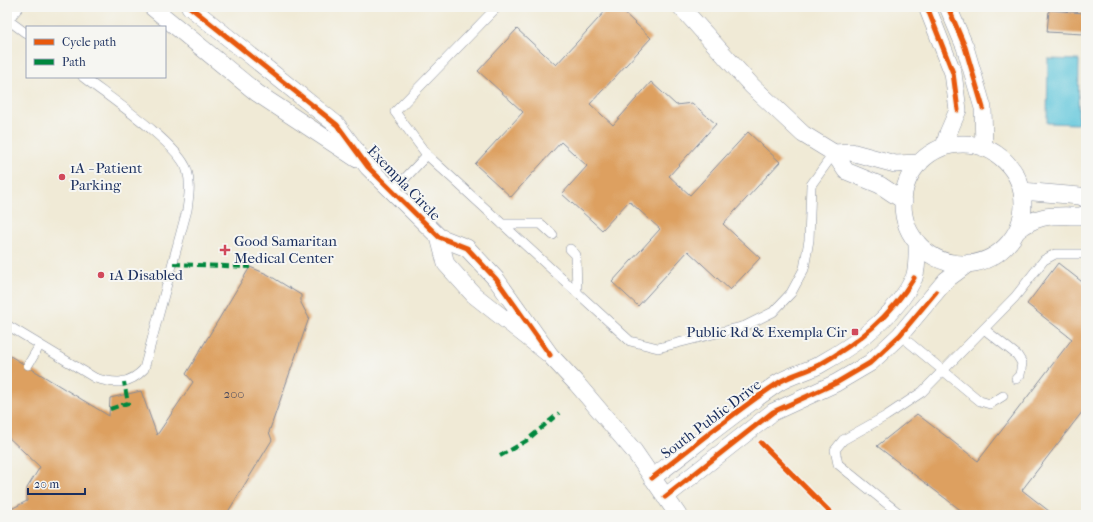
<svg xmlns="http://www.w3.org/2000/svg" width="1093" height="522" font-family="'IM FELL French Canon',serif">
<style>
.water{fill:#5ec6db;stroke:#3c7a9c}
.building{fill:#dda060}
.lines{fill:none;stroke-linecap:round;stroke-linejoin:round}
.lane-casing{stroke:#868c9a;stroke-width:10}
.street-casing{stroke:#868c9a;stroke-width:18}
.lane{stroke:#fff;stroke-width:9}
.street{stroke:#fff;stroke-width:17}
.quiet{stroke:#00873e;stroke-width:4;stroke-dasharray:8 4;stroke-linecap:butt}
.cycleway-casing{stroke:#f6f6f2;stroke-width:8}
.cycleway{stroke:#e8590c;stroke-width:5}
.poi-dot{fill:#d1495b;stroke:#f6f6f2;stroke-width:1.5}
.labels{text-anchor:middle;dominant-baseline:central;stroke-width:4;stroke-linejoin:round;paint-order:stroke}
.number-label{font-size:13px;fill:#4c4b5e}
.poi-label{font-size:15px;fill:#1b2f5e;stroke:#f6f6f2;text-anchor:start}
.street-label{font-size:15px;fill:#1b2f5e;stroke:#f6f6f2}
</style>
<rect width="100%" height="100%" fill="#f6f6f2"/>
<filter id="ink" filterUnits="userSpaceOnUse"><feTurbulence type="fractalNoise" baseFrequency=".025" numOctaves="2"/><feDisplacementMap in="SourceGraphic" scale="8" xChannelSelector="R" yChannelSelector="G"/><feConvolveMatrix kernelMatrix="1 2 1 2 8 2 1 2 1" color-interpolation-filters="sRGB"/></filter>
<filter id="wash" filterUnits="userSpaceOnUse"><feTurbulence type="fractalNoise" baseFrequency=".012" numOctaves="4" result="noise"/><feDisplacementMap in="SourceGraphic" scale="16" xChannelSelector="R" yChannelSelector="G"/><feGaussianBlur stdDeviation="0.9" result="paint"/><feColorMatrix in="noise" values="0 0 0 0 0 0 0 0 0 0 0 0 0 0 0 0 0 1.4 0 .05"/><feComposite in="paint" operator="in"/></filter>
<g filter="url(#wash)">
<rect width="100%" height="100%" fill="#f0ead6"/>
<path class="water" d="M1048,59l31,1 -1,64 -31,-1z"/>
<g id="blocks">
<path class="building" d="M609,7h9l33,31 -61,66 23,21 38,-43 25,23 16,-2 24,21 -47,52 21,19 58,-63 32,30 -57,62 37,34 -30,32 -42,-39 -50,55 -26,-24 48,-53 -31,-28 -27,29 -40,-36 25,-28 -26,-24 -50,55 -36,-33 48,-52 -45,-41 39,-42 39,36z
M1049,10l35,3 -1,21 -36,-2z
M1058,263l28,22v122l-64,83 32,25h-87l-90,-69 40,-32 61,47 94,-122 -45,-35z
M250,267l17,7 34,21v8l8,15 -40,114 3,8 -46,75h-219v-4l20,-10v-13l13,-21 -33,-31v-82l102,62 1,-18 31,-7 16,44 36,-53 -7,-8z"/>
</g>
</g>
<g filter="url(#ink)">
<use href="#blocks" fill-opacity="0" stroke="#868c9a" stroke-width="1"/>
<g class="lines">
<defs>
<path id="lane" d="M497,7l-102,105 32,43 203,186 28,7 87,-22 28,-14 18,-19 13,-24 5,-29 2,-55 23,-32
M8,20l19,14
M7,21l12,-14
M393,191l34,-36
M502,224h39l12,11
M570,249l6,6 1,37
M7,325l88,53c20,6 34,7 49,-9l43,-159c2,-14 4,-27 0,-40 -9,-27 -80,-74 -104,-93
M984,329l33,26 5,8 -2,12 -4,4
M900,335l80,66 10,3 13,-8
M28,365l12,-20
M901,515l-63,-51 -3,-14 8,-10 43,-24 36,-24 93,-95 29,-37 11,-6h31"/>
<path id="street" d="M152,7l105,86 100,66
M190,7l147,118 31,42 71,70 28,11 29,31 54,76
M681,7l71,79 51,48 31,19
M927,7l26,66 5,37 -10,23 -4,14
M948,7l17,40 18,61 1,40
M903 204a60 60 0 1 1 120 0a60 60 0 1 1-120 0Z
M1022,191l58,5 6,3
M904,201l-24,-16 -34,-14 -12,-18 17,-1 44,12 25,-1
M1017,231c21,-18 37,-15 63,-15l6,-2
M439,237l7,27 28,31 76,60 27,29 57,67 44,64
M652,478c42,-32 82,-65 126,-95 12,-8 28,-11 41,-18 36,-20 77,-49 95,-87 4,-11 3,-24 3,-36
M665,497l108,-85 63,-29 34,-20 30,-28 46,-55 23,-17"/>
</defs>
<use href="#lane" class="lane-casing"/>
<use href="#street" class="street-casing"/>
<use href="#lane" class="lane"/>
<use href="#street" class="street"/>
<path class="quiet" d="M173,264l77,3
M110,409l18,-6 -4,-21
M500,456l26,-15 33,-28"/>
<defs>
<path id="cycleway" d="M190,7l147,118 31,42 71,70 28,11 29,31 54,76
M927,7l26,66 5,37
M948,7l17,40 18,61
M761,443l72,72
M652,478c42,-32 82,-66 126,-95 12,-8 28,-11 41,-18 40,-23 71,-48 95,-87
M665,497l108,-85 63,-29 34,-20 30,-28 36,-43"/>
</defs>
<use href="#cycleway" class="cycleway-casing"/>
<use href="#cycleway" class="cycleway"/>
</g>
</g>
<g class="poi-dot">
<circle cx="62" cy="177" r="4"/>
<path d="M223 244h4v4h4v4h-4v4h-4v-4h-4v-4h4z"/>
<circle cx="101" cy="275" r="4"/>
<rect x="851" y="328" width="8" height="8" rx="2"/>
</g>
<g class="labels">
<g class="number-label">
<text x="234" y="393">200</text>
</g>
<g class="poi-label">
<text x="70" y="168">1A - Patient<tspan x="70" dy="17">Parking</tspan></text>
<text x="234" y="241">Good Samaritan<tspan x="234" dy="17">Medical Center</tspan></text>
<text x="109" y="275">1A Disabled</text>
<text x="847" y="332" text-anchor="end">Public Rd &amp; Exempla Cir</text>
</g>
<g class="street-label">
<text transform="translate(404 183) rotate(46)">Exempla Circle</text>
<text transform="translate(711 419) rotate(-37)">South Public Drive</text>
</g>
</g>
<rect width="1093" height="522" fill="none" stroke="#f6f6f2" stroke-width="24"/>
<rect x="26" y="26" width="140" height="52" fill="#f6f6f2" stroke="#9ea6b7"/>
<rect x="34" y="39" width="20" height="6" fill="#e8590c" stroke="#9ea6b7"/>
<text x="62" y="46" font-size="12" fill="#1b2f5e">Cycle path</text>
<rect x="34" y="59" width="20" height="6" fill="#00873e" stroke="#9ea6b7"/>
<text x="62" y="66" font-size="12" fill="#1b2f5e">Path</text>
<path d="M28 488v6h57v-6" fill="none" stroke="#1b2f5e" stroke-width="2"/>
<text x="34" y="488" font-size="12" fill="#1b2f5e" stroke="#f6f6f2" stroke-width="3" paint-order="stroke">20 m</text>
</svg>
